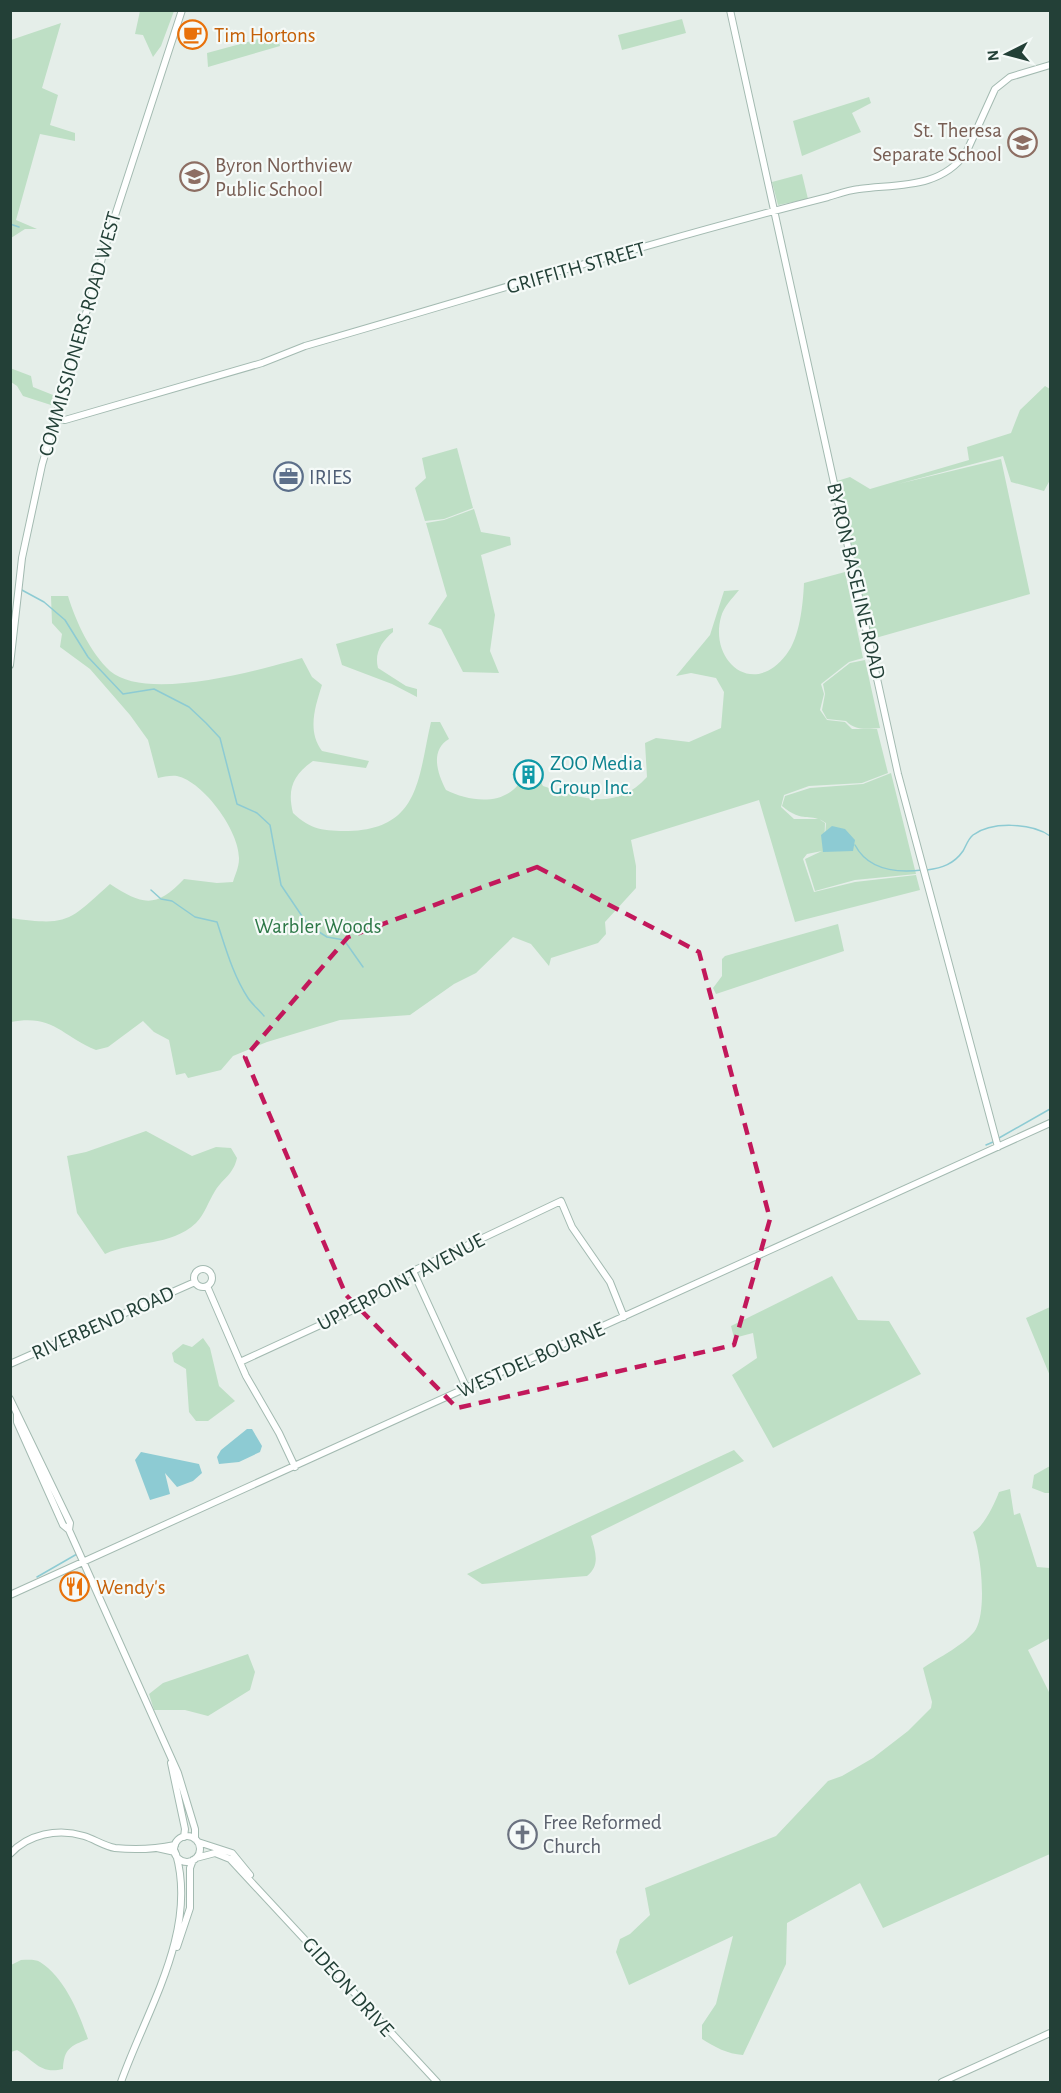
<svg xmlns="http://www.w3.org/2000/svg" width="1061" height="2093" font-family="'Alegreya Sans',sans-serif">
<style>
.green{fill:#bedfc5}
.water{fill:#8dcbd3}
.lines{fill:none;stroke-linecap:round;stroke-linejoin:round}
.stream{stroke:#8dcbd3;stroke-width:1.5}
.secondary-casing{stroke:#a3bab1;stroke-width:8}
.secondary{stroke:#fff;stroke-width:6}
.marked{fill:none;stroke:#c2185b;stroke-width:4.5;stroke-dasharray:12 8;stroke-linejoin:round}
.labels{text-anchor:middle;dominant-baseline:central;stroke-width:4.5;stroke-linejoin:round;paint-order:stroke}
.food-label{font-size:21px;fill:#c56008;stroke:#f5faf8;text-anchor:start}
.education-label{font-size:21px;fill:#785e54;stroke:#f5faf8;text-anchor:end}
.street-label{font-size:21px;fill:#234037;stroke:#f5faf8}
.service-label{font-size:21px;fill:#4e5e75;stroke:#f5faf8;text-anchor:start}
.culture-label{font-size:21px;fill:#0d838f;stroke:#f5faf8;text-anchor:start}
.park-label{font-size:21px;fill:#2d7847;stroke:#f5faf8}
.worship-label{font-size:21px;fill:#5b616d;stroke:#f5faf8;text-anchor:start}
</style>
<rect width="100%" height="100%" fill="#e5eee9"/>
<path class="green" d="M140,11h34l-13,35 -8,11 -10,-22 -8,-1z
M682,19l4,14 -64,17 -4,-15z
M61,23l-19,65 16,7 -8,30 25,8v8l-35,-7 -24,86 21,9h-12l-14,9v-198z
M277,34l3,12 -72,21 -1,-14z
M869,97l2,6 -19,10 9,19 -59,24 -9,-35z
M802,174l6,25 -30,6 -6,-23z
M10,368l21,8 2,11 20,8 -2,10 -28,-9 -6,-10 -6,-4z
M1045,386l5,3v91l-6,11 -33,-9 -8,-26 -105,28 103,-25 29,135 -158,45 -35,-158 13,-4 20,12 99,-29 -2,-13 44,-14 9,-23z
M457,448l16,60 -29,11 -19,2 -10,-33 11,-10 -4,-20z
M474,509l7,23 29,5 1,8 -30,10 14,60 -5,36 9,22 -36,-1 -22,-43 -13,-5 19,-28 -21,-73 18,-3z
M845,572l18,86 -14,4 -28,22 3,10 -4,16 7,10 18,2 7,7h25l11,44 -26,10 -53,3 -25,9 -3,12 13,12h25l6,4 -1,29 2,-29c-15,-11 -23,1 -44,-17l3,-10 25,-8 53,-4 28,-11 25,101 -61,6 -40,11 -10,-32 17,-8 -15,3 -4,5 11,33 41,-10 61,-7 4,15 -125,32 -36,-122 -128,40 5,26v22l-31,34 1,12 -8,9 -47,15 -2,8 -18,-22 -18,-7 -37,36 -22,11 -44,31 -70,5 -73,22 -34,14 -12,14 -33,8 -3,-5 -9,2 -7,-35 -15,-8 -11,-11 -35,26 -12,3c-35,-14 -42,-36 -85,-28l-1,-104c58,8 58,4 100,-34 32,21 46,25 74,-5l33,4 16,-1c2,-7 6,-15 6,-23 1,-27 -35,-77 -62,-83 -6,-1 -14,1 -19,2l-10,-38 -18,-25 -40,-46 -30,-22 2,-13 -10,-11 -1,-27h17c8,26 22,56 42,75 36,31 149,-1 192,-13l10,19 10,8c-7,22 -15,46 0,66l47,10 -3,7 -53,-7c-20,14 -26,28 -20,52 18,17 31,18 56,18 71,-2 69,-53 82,-109h9l9,17c-19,11 -12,34 -3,51 22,11 54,16 72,-5l-6,-11 24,-12 2,15 5,9c39,12 72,26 104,-9l-2,-34 11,-5 33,4 32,-14 3,-36 -8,-14 -25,-5 -15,3 34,-41 14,-44 15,-1c-7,9 -15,16 -18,27 -12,43 31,82 65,38 14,-17 17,-51 18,-72z
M393,628v4c-11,9 -19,21 -15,36l28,18 11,3v8l-25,-13 -50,-19 -6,-21z
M865,660l15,68c-14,1 -24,3 -34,-7l-19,-2 -5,-9 3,-16 -2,-10 27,-21z
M838,924l6,27 -128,43 -3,-6 9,-12v-17l3,-3z
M146,1131l46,25 24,-9 15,1 6,10c-4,17 -13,19 -22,33 -7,11 -10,23 -19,32 -26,24 -61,17 -91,31l-28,-41 -10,-57 19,-4z
M832,1276l26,44 31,1 32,53 -148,74 -41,-73 25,-17 -4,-25 -19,5 -3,-12z
M1050,1307v69l-24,-58z
M203,1338l7,10 9,38 16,15 -27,20h-12l-7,-9 -3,-43 -12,-7 -2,-9 11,-9 9,3z
M734,1450l10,11 -153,75c4,15 10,29 -4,40l-105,8 -15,-10z
M1050,1466v27h-5l-13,-5 2,-13z
M1010,1489l4,26 6,-2 17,54 13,1v70l-22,12 22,44v160l-167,74 -23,-45 -73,40 -1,41 -43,91c-16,-1 -28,-8 -41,-16v-14l14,-21 17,-68 -104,49 -13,-33 4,-13 10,-5 20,-19 -5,-27 131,-52 52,-55 14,-5 31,-18 35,-27 23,-23 1,-6 -9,-34c13,-9 45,-25 53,-39 11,-20 5,-76 -3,-97 10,-4 22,-29 26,-40z
M248,1654l7,18 -5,18 -42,26 -23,-6h-31l-5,-16 14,-11z
M21,1960c6,0 14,-1 19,2 25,16 39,51 48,77 -18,7 -24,10 -25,30 -23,6 -29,-9 -46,-19l-6,2v-87z"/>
<path class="water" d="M832,826l13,3 10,11 -2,11 -30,1 -2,-17z
M247,1429h5l10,17 -2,6 -21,10 -20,2 -2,-7 4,-7z
M141,1452l58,12 3,9 -9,8 -16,6 -12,-14 5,21 -20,6 -15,-40z"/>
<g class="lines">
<path class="stream" d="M10,224l9,3
M20,589l24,13 21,18 23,37 35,37 31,-5 35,18 17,16 14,15 17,66 20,9 13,12 11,60 27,40 19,12 17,3 19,27
M855,845c13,25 41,28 67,25
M927,870c15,-2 27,-6 36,-19 3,-5 5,-12 10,-16 19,-14 59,-12 77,1
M151,890l10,9 11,2 23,16 22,5c9,27 16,53 31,76 4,6 11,12 16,18
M999,1138l51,-29
M986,1145l7,-3
M37,1577l40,-23"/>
<defs>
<path id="secondary" d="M730,10l168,764 100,373
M55,418l10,2 197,-57 43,-17c174,-50 348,-105 523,-149 10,-3 20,-7 31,-8 39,-5 81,0 107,-36l29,-64 15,-12 40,-12
M10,665l12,-107 20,-93 67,-231 73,-224
M194 1278a9 9 0 1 1 18 0a9 9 0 1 1-18 0Z
M413,1271l54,118
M207,1286l39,90 33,57 16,34
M240,1362l115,-53 58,-38 148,-70 11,26 38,55 14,35
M10,1364l185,-82
M10,1399l60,124 -1,7 109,243 17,56v10
M17,1414v8l46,103 6,5
M10,1595l1040,-472
M171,1763l14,66 -1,8
M174 1849a13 13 0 1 1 26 0a13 13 0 1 1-26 0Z
M198,1842l34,11 18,22
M157,1848l18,4
M10,1854c18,-20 48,-26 74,-18 10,3 20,10 31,12 19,2 41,1 60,-3
M196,1858l19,-5 15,6 207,223
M177,1947l13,-39v-40l3,-8
M121,2082c25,-71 77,-150 55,-228
M942,2082l108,-49"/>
</defs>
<use href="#secondary" class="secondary-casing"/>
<use href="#secondary" class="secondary"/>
</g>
<path class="marked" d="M537,867l162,85 71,267 -36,126 -277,63 -111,-113 -101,-238 103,-120z"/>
<defs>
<symbol id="cafe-ring" viewBox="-11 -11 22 22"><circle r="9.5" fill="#f5faf8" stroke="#e8710a" stroke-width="1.5"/><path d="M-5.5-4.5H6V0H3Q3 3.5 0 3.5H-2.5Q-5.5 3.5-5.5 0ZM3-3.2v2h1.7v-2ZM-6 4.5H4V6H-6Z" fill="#e8710a"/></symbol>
<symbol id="school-ring" viewBox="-11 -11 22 22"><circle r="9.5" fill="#f5faf8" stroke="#8d6e63" stroke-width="1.5"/><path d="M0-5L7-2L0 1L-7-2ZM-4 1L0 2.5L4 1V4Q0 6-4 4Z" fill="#8d6e63"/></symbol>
<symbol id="office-ring" viewBox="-11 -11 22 22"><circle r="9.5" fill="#f5faf8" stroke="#5c6f8a" stroke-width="1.5"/><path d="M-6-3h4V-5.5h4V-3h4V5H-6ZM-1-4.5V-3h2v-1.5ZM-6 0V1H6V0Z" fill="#5c6f8a"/></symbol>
<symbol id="building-ring" viewBox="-11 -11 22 22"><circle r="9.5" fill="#f5faf8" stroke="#0f9aa8" stroke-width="1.5"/><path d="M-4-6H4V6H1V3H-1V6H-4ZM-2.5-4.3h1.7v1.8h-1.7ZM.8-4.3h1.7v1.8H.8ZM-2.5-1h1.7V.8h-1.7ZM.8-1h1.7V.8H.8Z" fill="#0f9aa8"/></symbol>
<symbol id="restaurant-ring" viewBox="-11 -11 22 22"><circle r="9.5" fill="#f5faf8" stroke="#e8710a" stroke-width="1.5"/><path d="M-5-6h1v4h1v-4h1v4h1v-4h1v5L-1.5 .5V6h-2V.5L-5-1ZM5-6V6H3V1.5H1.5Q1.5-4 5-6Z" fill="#e8710a"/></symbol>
<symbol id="church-ring" viewBox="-11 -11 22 22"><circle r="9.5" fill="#f5faf8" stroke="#6b7280" stroke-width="1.5"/><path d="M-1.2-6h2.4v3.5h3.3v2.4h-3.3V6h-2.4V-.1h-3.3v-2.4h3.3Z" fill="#6b7280"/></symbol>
</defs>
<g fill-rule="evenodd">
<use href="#cafe-ring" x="176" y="18" width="33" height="33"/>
<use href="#school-ring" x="1006" y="126" width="33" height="33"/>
<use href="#school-ring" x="178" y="160" width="33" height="33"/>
<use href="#office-ring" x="272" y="460" width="33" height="33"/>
<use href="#building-ring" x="512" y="758" width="33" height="33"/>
<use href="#restaurant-ring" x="58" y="1570" width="33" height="33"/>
<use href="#church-ring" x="506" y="1818" width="33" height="33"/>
</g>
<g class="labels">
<g class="food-label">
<text x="214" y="35">Tim Hortons</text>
<text x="96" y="1587">Wendy's</text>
</g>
<g class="education-label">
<text x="1002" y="130">St. Theresa<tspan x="1002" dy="24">Separate School</tspan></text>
<text x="215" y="165" text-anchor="start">Byron Northview<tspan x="215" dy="24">Public School</tspan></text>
</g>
<g class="street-label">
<text transform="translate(576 268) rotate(-16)">GRIFFITH STREET</text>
<text transform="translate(80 334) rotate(-74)">COMMISSIONERS ROAD WEST</text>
<text transform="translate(856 581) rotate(77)">BYRON BASELINE ROAD</text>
<text transform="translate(401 1282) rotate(-28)">UPPERPOINT AVENUE</text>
<text transform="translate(103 1323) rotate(-24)">RIVERBEND ROAD</text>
<text transform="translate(531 1360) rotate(-24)">WESTDEL BOURNE</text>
<text transform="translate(348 1987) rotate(48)">GIDEON DRIVE</text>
</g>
<g class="service-label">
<text x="309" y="477">IRIES</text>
</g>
<g class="culture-label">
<text x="550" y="763">ZOO Media<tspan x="550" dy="24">Group Inc.</tspan></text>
</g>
<g class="park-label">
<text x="318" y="926">Warbler Woods</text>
</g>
<g class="worship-label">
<text x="543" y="1822">Free Reformed<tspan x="543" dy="24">Church</tspan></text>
</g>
</g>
<rect width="1061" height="2093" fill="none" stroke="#234037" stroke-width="24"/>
<g transform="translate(1007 54) rotate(264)" stroke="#f5faf8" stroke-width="4.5" paint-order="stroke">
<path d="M0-4.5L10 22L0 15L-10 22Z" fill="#234037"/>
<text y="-9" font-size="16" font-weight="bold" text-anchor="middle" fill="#234037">N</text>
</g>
</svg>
